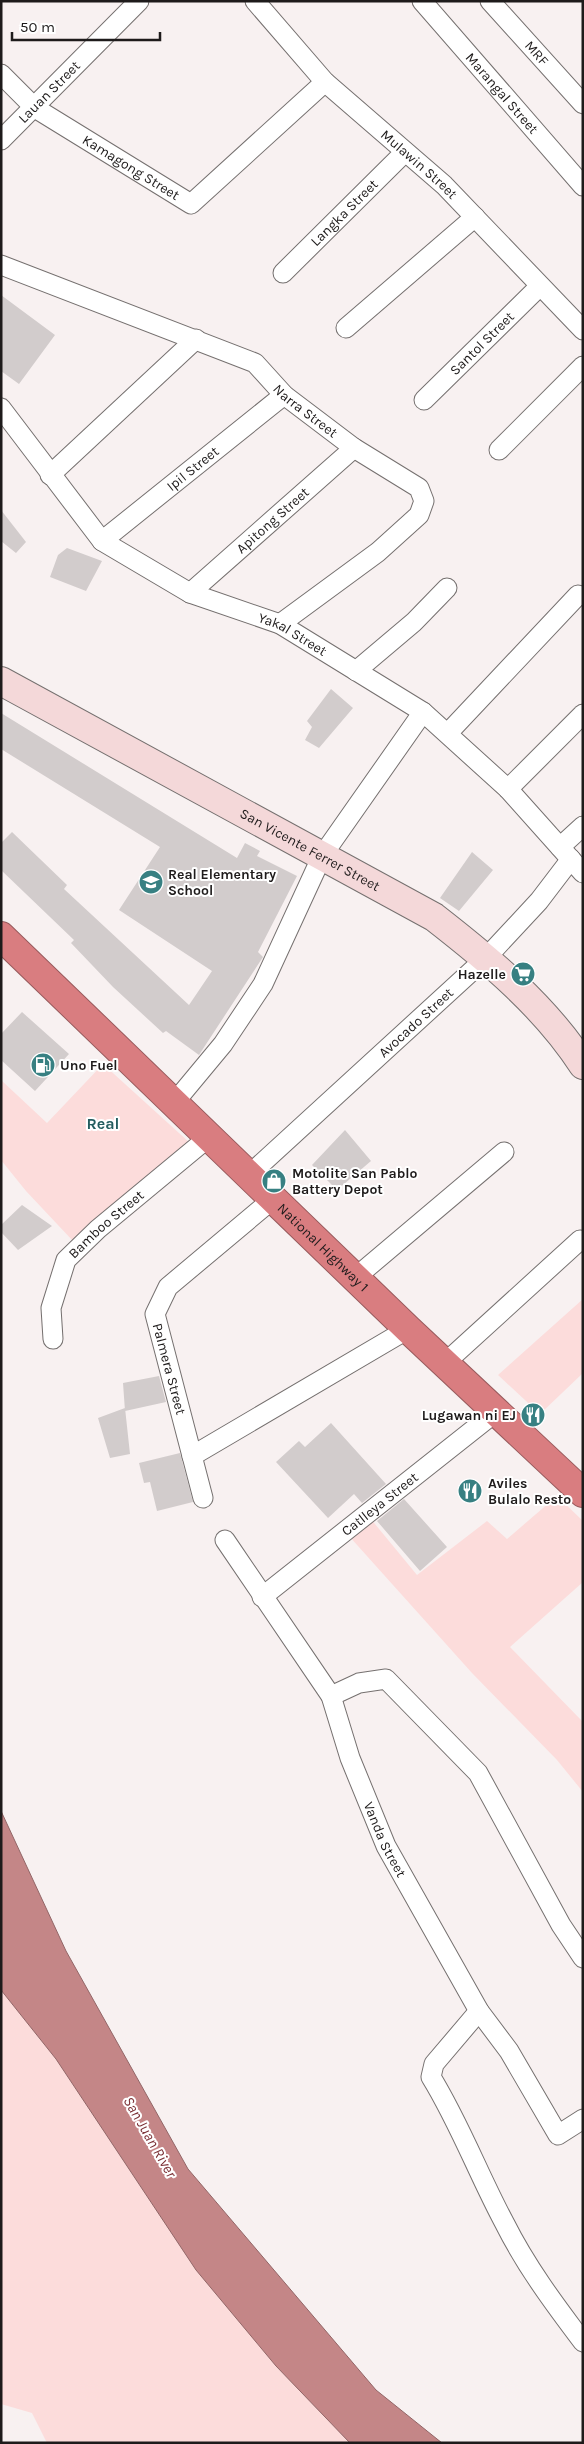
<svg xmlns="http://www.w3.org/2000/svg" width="584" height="2444" font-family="Karla,sans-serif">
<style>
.green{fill:#fcdcdb}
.water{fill:#c48687;stroke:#926667}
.building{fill:#d2cccc}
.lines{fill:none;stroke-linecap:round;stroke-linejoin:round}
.street-casing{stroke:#75706f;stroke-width:21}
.secondary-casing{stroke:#75706f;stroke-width:30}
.highway-casing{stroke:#985b5d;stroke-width:30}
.street{stroke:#fff;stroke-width:19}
.secondary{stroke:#f4d8d9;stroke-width:28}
.highway{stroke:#d97d80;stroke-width:28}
.labels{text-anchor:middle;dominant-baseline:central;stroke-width:4;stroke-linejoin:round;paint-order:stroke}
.street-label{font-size:14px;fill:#1e1b1b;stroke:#fff}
.poi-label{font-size:14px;font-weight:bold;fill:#1e1b1b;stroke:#fff;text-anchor:start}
.water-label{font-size:15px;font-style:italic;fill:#7b3035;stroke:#fff}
.quarter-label{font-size:16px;font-weight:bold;fill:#235d5f;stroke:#fff}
</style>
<rect width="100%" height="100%" fill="#f8f1f1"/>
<path class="green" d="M103,1064l87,79 -117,98 -47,-50 -25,-31v-80l46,43z
M583,1299v74l-43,41 -42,-39z
M557,1496l26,25v61l-73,65 73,75v70l-26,-32 -85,-87 -123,-137 21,-18 47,57 70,-54 20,18z
M1,1990l55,69 140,211 80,96 74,77h-303l-15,-30 -31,-9z"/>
<path class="water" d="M1,1811l65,140 122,218 188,221 66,53h-92l-74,-77 -80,-96 -140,-211 -55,-69z"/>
<path class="building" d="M1,295l54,40 -36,49 -18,-13z
M1,510l25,32 -10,11 -15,-12z
M67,548l35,13 -16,30 -36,-14 8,-22z
M331,689l22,19 -34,40 -14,-8 7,-13 -5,-6z
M1,713l236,145 8,-15 15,8 -3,5 40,20 -39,76 5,5 -64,98 -33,-24 -3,2 -50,-46 -42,-44 3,-3 -73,-70v-27l11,-11 55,53 -3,4 125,116 23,-34 -93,-61 41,-63 -159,-98z
M472,852l21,18 -34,41 -19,-13z
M22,1012l47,42 -34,37 -34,-31v-26z
M345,1130l26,31 -34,29 -25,-25z
M22,1205l30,21 -34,24 -17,-18v-7z
M159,1376l7,26 -41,9 -2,-28z
M125,1408l5,46 -20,4 -12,-40z
M331,1423l55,61 -24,19 -8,-9 -26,24 -52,-56 23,-21 6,6z
M180,1453l13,49 -36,9 -7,-29 -6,1 -5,-20z
M404,1499l43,48 -27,24 -43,-50z"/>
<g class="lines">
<defs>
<g id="street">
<path id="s1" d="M255,1l70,81 119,103 139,145"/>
<path id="s2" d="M422,1l161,185"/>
<path id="s3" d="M490,1l93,103"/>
<path id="s4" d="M1,74l34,34 156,96 134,-122"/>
<path id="s5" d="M1,140l138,-139"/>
<path id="s6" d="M1,265l254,98 29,32 70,53 65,40 5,13 -5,14 -41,37 -98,72"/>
<path id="s7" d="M283,273l122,-121"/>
<path d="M346,328l129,-111"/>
<path id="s8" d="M424,400l116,-114"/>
<path id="s9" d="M1,408l101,133 88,52 90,31 143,88 85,77 75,84"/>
<path d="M499,450l84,-84"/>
<path d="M50,475l146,-136"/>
<path id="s10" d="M102,541l182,-146"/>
<path id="s11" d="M190,593l164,-145"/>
<path d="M356,671l58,-49 33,-34"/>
<path d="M448,733l130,-138"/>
<path d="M508,789l75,-75"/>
<path d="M560,847l23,-21"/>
<path d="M174,1103l49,-59 40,-60 59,-128 101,-144"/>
<path id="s12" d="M249,1175l237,-217 53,-57 32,-42"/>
<path d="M356,1277l148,-125"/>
<path id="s13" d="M53,1339l-2,-31 15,-48 32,-31 111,-92"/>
<path d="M445,1363l135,-123"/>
<path d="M192,1456l216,-127"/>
<path d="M203,1498l-48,-184 13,-27 105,-88"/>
<path id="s14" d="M225,1540l106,156 19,62 36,88 93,165 30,40 49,84 25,-16"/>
<path id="s15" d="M262,1597l235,-186"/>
<path d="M331,1696l28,-13 27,-4 92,94 83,152 22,33"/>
<path d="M479,2011l-45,53 -3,13c29,47 48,99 74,147 21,42 50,81 78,118"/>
</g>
<g id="secondary">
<path id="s16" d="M1,681l433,236c54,42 111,89 149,148"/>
</g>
<g id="highway">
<path id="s17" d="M1,936l407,393 175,164"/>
</g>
</defs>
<use href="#street" class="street-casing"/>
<use href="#secondary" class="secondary-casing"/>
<use href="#highway" class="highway-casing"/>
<use href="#street" class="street"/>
<use href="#secondary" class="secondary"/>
<use href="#highway" class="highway"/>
</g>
<defs>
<symbol id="school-disc" viewBox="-11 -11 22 22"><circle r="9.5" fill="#378082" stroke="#fff"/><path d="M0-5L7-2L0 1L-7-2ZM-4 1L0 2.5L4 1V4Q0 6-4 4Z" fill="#fff"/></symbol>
<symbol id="supermarket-disc" viewBox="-11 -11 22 22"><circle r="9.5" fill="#378082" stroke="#fff"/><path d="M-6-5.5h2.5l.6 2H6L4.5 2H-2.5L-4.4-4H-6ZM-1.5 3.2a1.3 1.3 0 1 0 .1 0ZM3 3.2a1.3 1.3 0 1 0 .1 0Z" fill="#fff"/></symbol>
<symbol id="fuel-disc" viewBox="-11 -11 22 22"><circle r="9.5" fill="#378082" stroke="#fff"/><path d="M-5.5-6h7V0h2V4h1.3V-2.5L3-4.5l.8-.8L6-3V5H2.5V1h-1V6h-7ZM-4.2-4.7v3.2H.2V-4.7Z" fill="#fff"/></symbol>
<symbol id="shop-disc" viewBox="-11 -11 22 22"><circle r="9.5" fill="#378082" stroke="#fff"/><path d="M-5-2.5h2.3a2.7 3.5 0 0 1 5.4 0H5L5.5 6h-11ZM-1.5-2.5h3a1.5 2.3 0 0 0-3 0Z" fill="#fff"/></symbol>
<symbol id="restaurant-disc" viewBox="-11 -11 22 22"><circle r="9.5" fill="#378082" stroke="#fff"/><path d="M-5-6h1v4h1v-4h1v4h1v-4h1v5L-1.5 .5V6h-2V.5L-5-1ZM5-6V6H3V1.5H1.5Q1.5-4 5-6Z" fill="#fff"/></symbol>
</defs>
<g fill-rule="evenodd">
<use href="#school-disc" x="137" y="868" width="28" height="28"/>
<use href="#supermarket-disc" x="509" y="960" width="28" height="28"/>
<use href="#fuel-disc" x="29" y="1051" width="28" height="28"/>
<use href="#shop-disc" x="260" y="1167" width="28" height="28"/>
<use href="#restaurant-disc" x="519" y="1401" width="28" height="28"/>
<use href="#restaurant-disc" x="456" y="1477" width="28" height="28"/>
</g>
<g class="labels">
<g class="street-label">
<text stroke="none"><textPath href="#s3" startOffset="70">MRF</textPath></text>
<text stroke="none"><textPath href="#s5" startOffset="68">Lauan Street</textPath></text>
<text stroke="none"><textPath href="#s2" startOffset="122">Marangal Street</textPath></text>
<text stroke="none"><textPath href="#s1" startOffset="232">Mulawin Street</textPath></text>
<text stroke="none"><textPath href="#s4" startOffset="161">Kamagong Street</textPath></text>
<text stroke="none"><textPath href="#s7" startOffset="86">Langka Street</textPath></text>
<text stroke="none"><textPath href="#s8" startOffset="81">Santol Street</textPath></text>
<text stroke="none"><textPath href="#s6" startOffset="342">Narra Street</textPath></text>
<text stroke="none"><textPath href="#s10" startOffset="116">Ipil Street</textPath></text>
<text stroke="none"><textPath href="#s11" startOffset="110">Apitong Street</textPath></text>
<text stroke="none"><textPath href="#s9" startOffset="380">Yakal Street</textPath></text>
<text stroke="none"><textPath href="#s16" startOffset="352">San Vicente Ferrer Street</textPath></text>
<text stroke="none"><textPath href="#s12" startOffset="226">Avocado Street</textPath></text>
<text stroke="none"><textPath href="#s13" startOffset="135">Bamboo Street</textPath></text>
<text stroke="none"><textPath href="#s17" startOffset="448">National Highway 1</textPath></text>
<text transform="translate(169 1369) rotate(75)">Palmera Street</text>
<text stroke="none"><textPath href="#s15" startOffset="150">Catlleya Street</textPath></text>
<text stroke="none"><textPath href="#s14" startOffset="342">Vanda Street</textPath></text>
</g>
<g class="poi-label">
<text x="168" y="874">Real Elementary<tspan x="168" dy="16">School</tspan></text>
<text x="506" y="974" text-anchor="end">Hazelle</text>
<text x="60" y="1065">Uno Fuel</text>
<text x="292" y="1173">Motolite San Pablo<tspan x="292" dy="16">Battery Depot</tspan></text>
<text x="516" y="1415" text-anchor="end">Lugawan ni EJ</text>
<text x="488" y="1483">Aviles<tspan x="488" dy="16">Bulalo Resto</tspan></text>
</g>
<g class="water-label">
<text transform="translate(150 2137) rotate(60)">San Juan River</text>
</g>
<g class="quarter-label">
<text x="103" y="1123">Real</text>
</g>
</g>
<rect width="584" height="2444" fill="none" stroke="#1e1b1b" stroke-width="5"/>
<path d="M12 32v8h148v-8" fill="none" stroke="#1e1b1b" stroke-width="2.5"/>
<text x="20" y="32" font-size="15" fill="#1e1b1b" stroke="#ffffff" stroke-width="4" paint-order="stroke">50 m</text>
</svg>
